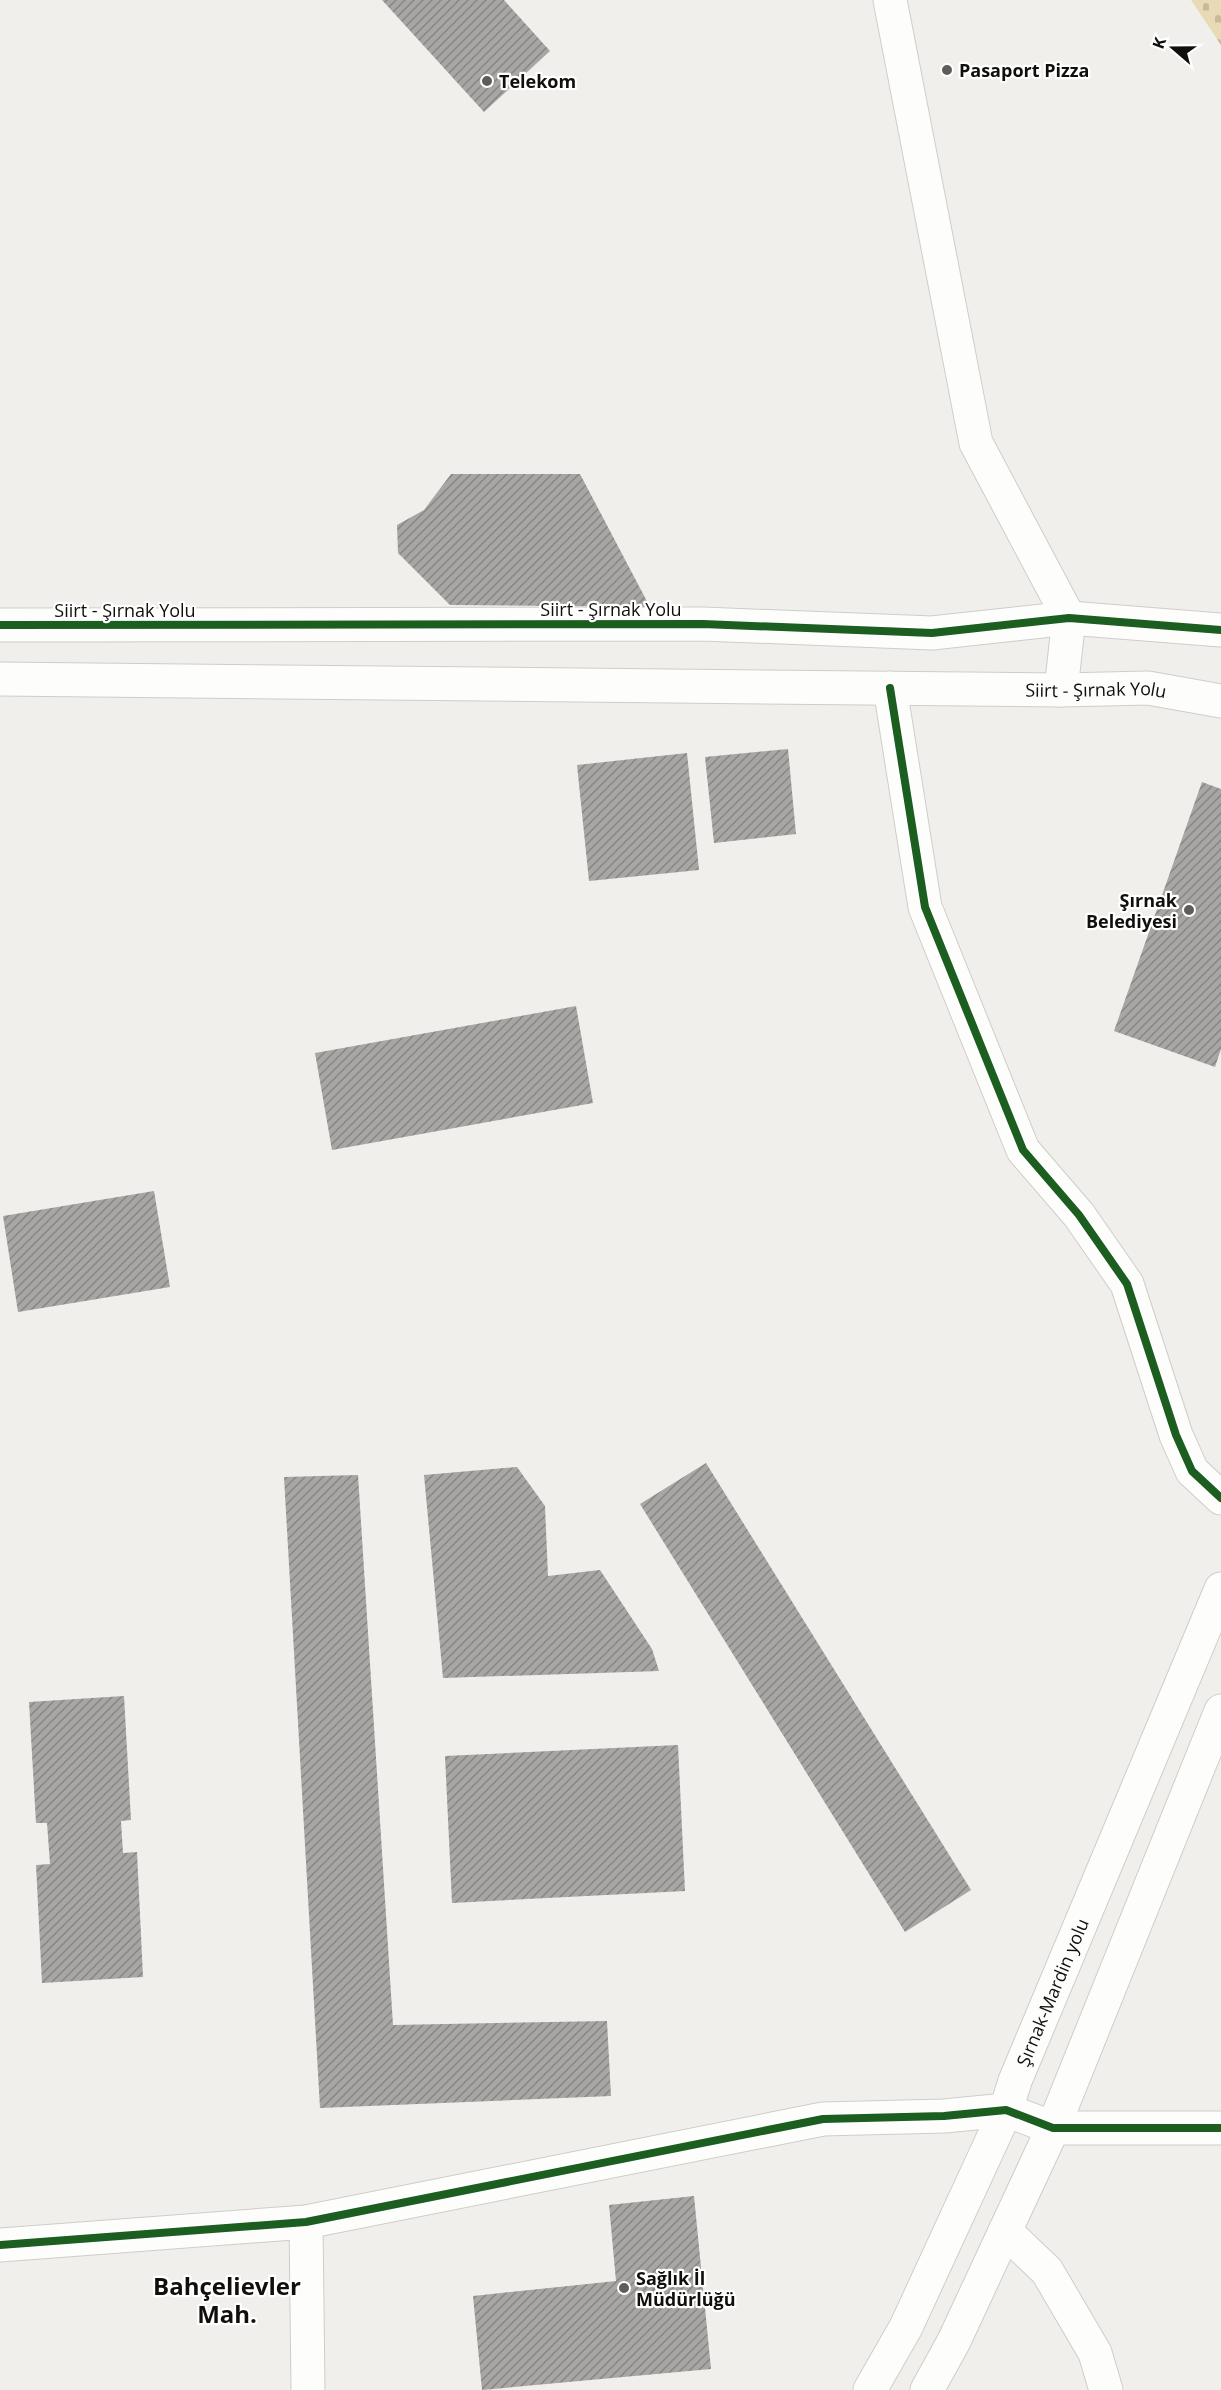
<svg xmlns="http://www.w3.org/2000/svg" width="1221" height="2390" font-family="'Open Sans',sans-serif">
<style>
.cemetery{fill:url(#cemetery-stones)}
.building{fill:url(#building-hatch)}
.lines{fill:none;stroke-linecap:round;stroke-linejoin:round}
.minor-casing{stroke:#cfcdcb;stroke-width:35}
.tertiary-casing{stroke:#cfcdcb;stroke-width:35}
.minor{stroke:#fdfdfc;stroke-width:33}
.tertiary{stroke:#fdfdfc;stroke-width:33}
.cycleway-casing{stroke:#fff;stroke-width:11}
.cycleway{stroke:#1b5e20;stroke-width:8}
.poi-dot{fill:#5f5d5a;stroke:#fff;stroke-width:2}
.labels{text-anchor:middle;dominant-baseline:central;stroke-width:4.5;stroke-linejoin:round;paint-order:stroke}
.poi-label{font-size:18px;font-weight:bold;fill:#100f0c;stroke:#fff;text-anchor:start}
.street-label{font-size:18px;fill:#100f0c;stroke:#fff}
.district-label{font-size:24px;font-weight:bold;fill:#100f0c;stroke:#fff}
</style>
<defs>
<pattern id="cemetery-stones" width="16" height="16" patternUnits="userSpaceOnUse" patternTransform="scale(1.5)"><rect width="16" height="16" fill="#e9dab6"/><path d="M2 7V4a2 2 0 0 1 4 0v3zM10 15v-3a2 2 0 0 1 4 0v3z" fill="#c7ba9b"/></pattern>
<pattern id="building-hatch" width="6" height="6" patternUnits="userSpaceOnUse" patternTransform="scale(1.5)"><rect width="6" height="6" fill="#a8a6a4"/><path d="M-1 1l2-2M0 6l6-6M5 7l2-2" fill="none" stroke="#878684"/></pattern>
</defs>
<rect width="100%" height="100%" fill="#f1efeb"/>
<path class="cemetery" d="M1191,0h30v45z"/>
<path class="building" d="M382,0h122l46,51 -66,61z
M451,474h129l70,133 -200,-2 -52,-52 -1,-28 27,-15z
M788,749l8,85 -82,9 -9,-86z
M687,753l12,117 -110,11 -12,-116z
M1202,782l19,7v260l-6,18 -101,-36z
M576,1006l17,97 -261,47 -17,-97z
M154,1191l16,96 -152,25 -15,-96z
M706,1463l265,427 -66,42 -265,-428z
M517,1467l28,39 3,70 52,-6 52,79 7,22 -216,7 -19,-203z
M358,1475l35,550 214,-4 4,75 -291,12 -36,-631z
M124,1696l7,124 -10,1 2,32 14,-1 6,125 -101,6 -6,-118 14,-1 -3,-41h-11l-7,-121z
M678,1745l7,146 -233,12 -7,-147z
M694,2196l17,173 -229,21 -9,-94 143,-15 -7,-76z"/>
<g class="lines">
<defs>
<path id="minor" d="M890,688l35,219 98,243 56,65 48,69 49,151 16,36 29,27
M306,2222l2,168
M1005,2231l42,40 48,82 11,37
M0,2245l306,-23 517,-103 121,-3 62,-6 47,18h168"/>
<g id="tertiary">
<path d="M890,0l86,443 93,175 -8,72"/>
<path d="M0,625l703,-1 229,9 137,-15 152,12"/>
<path id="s1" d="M0,679l1061,11 87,-2 73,13"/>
<path id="s2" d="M870,2390l36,-63 100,-217 9,-29 206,-492"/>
<path d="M927,2390l27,-49 99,-213 168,-417"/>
</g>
</defs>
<use href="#minor" class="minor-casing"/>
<use href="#tertiary" class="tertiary-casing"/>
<use href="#minor" class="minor"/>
<use href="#tertiary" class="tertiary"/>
<defs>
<path id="cycleway" d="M0,625l703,-1 229,9 137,-15 152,12
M890,688l35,219 98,243 56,65 48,69 49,151 16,36 29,27
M0,2245l306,-23 517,-103 121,-3 62,-6 47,18h168"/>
</defs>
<use href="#cycleway" class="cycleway-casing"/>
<use href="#cycleway" class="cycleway"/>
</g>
<g class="poi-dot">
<circle cx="947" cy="70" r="6"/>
<circle cx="487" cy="81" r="6"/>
<circle cx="1189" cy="910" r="6"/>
<circle cx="624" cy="2288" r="6"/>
</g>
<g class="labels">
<g class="poi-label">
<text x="959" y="70">Pasaport Pizza</text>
<text x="499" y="81">Telekom</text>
<text x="1177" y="900" text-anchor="end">Şırnak<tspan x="1177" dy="21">Belediyesi</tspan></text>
<text x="636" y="2278">Sağlık İl<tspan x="636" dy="21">Müdürlüğü</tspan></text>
</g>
<g class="street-label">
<text x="611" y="609">Siirt - Şırnak Yolu</text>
<text x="125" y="610">Siirt - Şırnak Yolu</text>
<text stroke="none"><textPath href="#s1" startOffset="1096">Siirt - Şırnak Yolu</textPath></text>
<text stroke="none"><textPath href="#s2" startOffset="438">Şırnak-Mardin yolu</textPath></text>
</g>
<g class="district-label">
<text x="227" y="2285">Bahçelievler<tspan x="227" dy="28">Mah.</tspan></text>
</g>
</g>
<g transform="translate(1173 48) rotate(290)" stroke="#ffffff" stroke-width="4.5" paint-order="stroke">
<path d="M0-4.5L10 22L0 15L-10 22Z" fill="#100f0c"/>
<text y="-9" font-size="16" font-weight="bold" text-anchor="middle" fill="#100f0c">K</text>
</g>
</svg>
